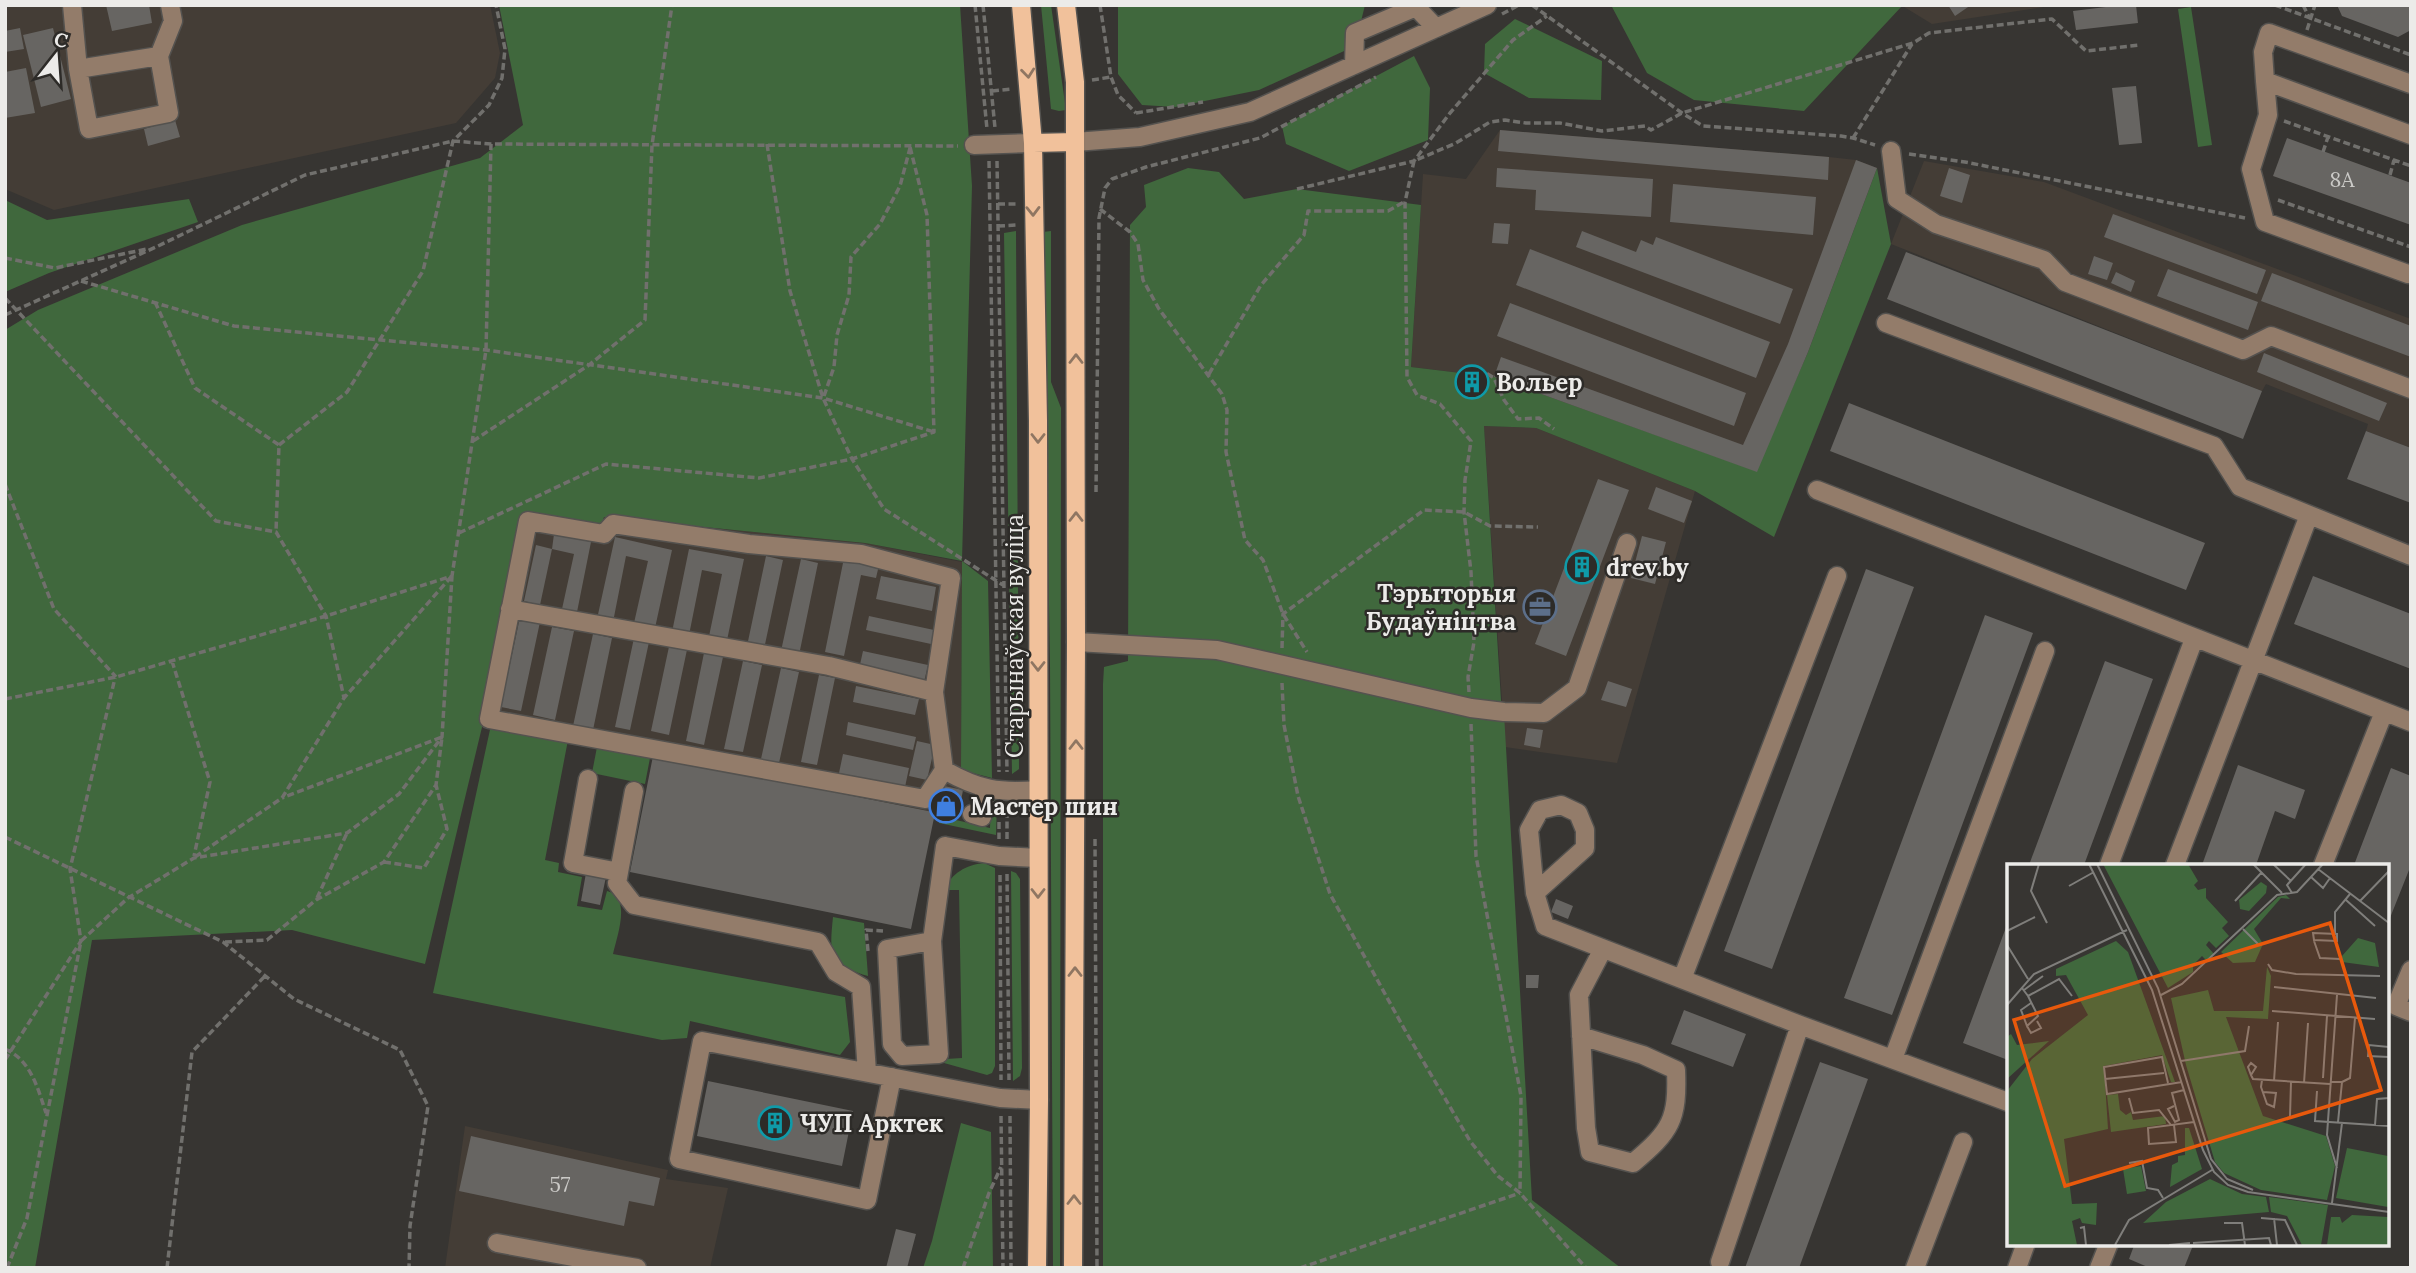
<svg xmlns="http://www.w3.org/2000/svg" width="2416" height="1273" font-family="Lora,serif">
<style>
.built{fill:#443d36}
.green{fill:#40683d}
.building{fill:#676562}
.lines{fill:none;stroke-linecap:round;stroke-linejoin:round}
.minor-casing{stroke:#54524f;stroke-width:21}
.major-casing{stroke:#54524f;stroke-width:21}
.path{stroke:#71706d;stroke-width:3.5;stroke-dasharray:7 3.5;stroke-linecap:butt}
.minor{stroke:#937c6a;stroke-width:18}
.major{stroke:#f1c19b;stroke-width:18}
.oneway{stroke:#8f7662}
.labels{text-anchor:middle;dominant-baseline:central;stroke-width:5;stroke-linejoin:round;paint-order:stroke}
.number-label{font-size:21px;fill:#cbcac7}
.poi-label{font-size:24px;font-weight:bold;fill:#ecebe9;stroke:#2d2b28;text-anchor:start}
.street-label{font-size:24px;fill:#ecebe9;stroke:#2d2b28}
.inset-road{fill:none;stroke:#7f7e7b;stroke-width:2}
.view{fill:#e8590c;fill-opacity:0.15;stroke:#e8590c;stroke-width:3.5}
.inset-edge{fill:none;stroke:#ecebe9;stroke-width:3.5}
</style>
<rect width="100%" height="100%" fill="#373532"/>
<path class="built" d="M5,5h485l10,48 -5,25 -39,45 -402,87 -49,-21z
M1901,5h156l-125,19z
M1500,130l329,27 27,3 21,8 -69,184 -51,120 -263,-93 -16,-4 -67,-8 12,-193 43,5z
M1924,161l120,21 367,137v129l-45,-17 2,-7 -102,-40 -4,7 -371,-147z
M1484,426l52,2 159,63 -78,272 -112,-16z
M526,512l75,14 3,-9 261,26 97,19 -1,208 2,20 -5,27 -475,-94 30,-166z
M465,1126l203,44 -2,9 62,9 -18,80h-265z"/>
<path class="green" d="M499,5h461l12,181 -10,375 26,20 4,197 -31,-8 1,-209 -97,-18 -261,-26 -3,9 -75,-14 -13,45 -30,166 -58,241 -133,-34 -200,10 -57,328h-30v-938l33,-20 204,-85 238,-67 43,-33z
M1041,5h10l15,105 -7,1 -8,-2z
M1118,5h247l-10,41 -96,44 -84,17 -33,-2 -24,-31z
M1611,5h290l1,1 -98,105 -110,-11 -47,-27z
M2191,7l21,138 -14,2 -20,-138z
M1515,19l87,42 -1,39 -72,-2 -45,-25 1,-29z
M1414,56l16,32 -2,52 -79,31 -63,-27 -4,-18z
M1188,168l31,4 25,27 53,-10 124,16 -10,162 83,10 262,94 52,-119 69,-184 14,76 -117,293 -79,-46 -159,-63 -52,-2 17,274 3,13 28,487 89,68h-518v-584l1,-17 24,-6 2,-436 16,-18 -2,-22z
M189,199l9,23 -149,51 -44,19v-92l42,20z
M1016,231l3,538 -7,5 -8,-541z
M1051,231v151l10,26 -1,860h-7l-3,-602 -7,-434z
M491,725l77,15 -23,120 14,3 -1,9 24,5 -5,29 25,4 5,-19c25,6 10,45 6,63l232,43 5,45 -10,13 -150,-34 -3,17 -25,2 -229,-47z
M597,747l53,11 -5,26 -53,-11z
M991,798l6,3 -1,34 -57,-12v-7l51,12z
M984,863l11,5v198l-3,7 -5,2 -43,-12 2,-4 16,-1 -3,-168h-16c10,-17 22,-25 41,-27z
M1011,871l5,2 4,6 2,189 -2,8 -7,5z
M833,917l31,6 4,53c-39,-12 -39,-20 -35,-59z
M961,1123l30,9 2,136h-70l9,-27z"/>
<path class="building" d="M106,5h43l3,18 -40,8z
M1948,5h23l-16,11z
M2122,5h14l2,18 -62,7 -3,-19z
M2337,5h74v25l-13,7 -56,-21z
M20,28l4,21 -19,3v-21z
M53,28l18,71 -30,8 -18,-72z
M26,68l9,45 -30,5v-46z
M2136,86l6,57 -23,2 -7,-57z
M175,120l5,17 -32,9 -4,-17z
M1500,130l329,27 -1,23 -330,-29z
M2287,138l124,45v42l-138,-49z
M1856,160l21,8 -69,184 -51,120 -263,-95 7,-20 242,88 45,-101z
M1497,168l156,11 -2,38 -116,-7 1,-20 -40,-3z
M1949,168l21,7 -8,28 -22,-7z
M1673,184l143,13 -3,38 -143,-13z
M2113,214l153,56 -9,24 -153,-57z
M1494,223l16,1 -2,20 -16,-1z
M1582,231l54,21 5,-12 12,5 3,-8 137,52 -13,35 -204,-77z
M1530,249l240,93 -14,36 -240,-93z
M1906,252l356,139 -19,48 -356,-140z
M2094,256l19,7 -6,17 -19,-6z
M2168,269l90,33 -10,28 -91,-34z
M2116,272l19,9 -4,11 -20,-9z
M2272,273l139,53v31l-150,-56z
M1510,303l236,90 -12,33 -237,-90z
M2264,353l123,50 -8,18 -122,-49z
M1849,403l356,140 -19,47 -356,-139z
M2366,431l45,17v55l-64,-24z
M1598,479l31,11 -63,166 -31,-12z
M1656,487l36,14 -8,22 -36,-14z
M554,534l37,8 -14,70 -15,-3 12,-55 -22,-5z
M1642,536l24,6 -11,42 -24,-6z
M615,537l57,13 -17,78 -21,-5 14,-62 -22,-5 -13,66 -16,-3z
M536,545l16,4 -12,56 -16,-4z
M689,549l55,10 -18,86 -18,-4 14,-67 -20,-4 -13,65 -17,-3z
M766,556l17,4 -19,89 -17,-3z
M844,558l35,7 -3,13 -15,-3 -17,81 -19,-4z
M801,559l17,4 -19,92 -18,-4z
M1866,569l48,18 -142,382 -48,-18z
M881,576l55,11 -4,24 -56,-12z
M2313,576l98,38v55l-117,-45z
M1985,615l48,18 -141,382 -48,-17z
M869,616l65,14 -3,14 -65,-14z
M520,617l20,5 -19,89 -20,-4z
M552,627l22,4 -19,89 -22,-5z
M593,634l19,4 -19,92 -20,-4z
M634,638l15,4 -19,88 -15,-3z
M670,642l18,3 -19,90 -18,-4z
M863,651l65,14 -4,17 -65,-13z
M704,653l19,4 -19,88 -18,-4z
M743,661l19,4 -19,87 -19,-3z
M2105,661l48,18 -69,186h-55z
M781,668l18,4 -20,91 -18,-4z
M819,675l16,3 -18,87 -16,-3z
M1608,681l24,8 -6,18 -25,-7z
M856,686l63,13 -4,16 -62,-13z
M848,722l68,15 -3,13 -67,-15z
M1527,728l16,2 -3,18 -16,-3z
M917,741l18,4 -8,35 -18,-4z
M843,754l66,14 -4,19 -66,-14z
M653,756l280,56 6,-27 24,5 -5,27 -23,-4 -24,116 -281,-57z
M2238,765l67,25 -10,29 -20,-8 -19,54h-54z
M2391,768l20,8v89l-25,63v-63h-32z
M586,873l20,4 -6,28 -19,-4z
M1556,899l17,7 -5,13 -17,-7z
M2008,922v138l-45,-17z
M1526,975h13l-1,13h-12z
M1684,1010l62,24 -13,33 -62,-23z
M1820,1062l48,17 -69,189h-54z
M708,1081l145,30 -11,55 -145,-30z
M471,1136l189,42 -6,28 -25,-5 -5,25 -165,-35z
M896,1229l20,5 -9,34h-21z
M2135,1243h59l-10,25h-34l-21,-9z"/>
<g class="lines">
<defs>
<path id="minor" d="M72,5l6,64 81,-13 14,-35 -3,-16
M1354,65l1,-32 61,-26 20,21
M78,69l11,60 80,-16 -10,-57
M2265,81l3,34 -17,54 14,53 143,52
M2411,84l-142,-51 -6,19 2,29 146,54
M1075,142l65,-5 110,-25 237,-107
M974,145l59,-2
M1891,151l6,48 39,25 108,36 21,22 178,68 28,-14 140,53
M1886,323l328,123 26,41 171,69
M1817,490l594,232
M528,521l76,13 9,-10 136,20 112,10 90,24 -17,114 10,78 -19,29 -436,-80z
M510,609l319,57 105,26
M1076,642l141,8 254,58 33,4 40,1 33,-25 50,-145
M944,770c36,20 53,23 94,20
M588,779l-15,84 46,9
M634,791l-17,92 17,22 184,37 18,30 25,15 6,85
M972,814l10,3 3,-29
M2109,865l85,-226
M2175,865l134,-350
M2323,865l61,-153
M1535,893l50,-45v-18l-7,-17 -17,-8 -21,5 -11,20 6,63 10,33 255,99 208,77
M932,941l-45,8 5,95 10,12 37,-2 -7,-113 13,-95 54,10 39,2
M2411,970l-15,36 15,6
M1682,979l155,-403
M1581,1036l62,19 33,15c2,50 -5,61 -43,93l-43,-11 -4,-24 -7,-133 24,-46
M1893,1059l152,-408
M892,1077l-25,123 -188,-41 23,-118 298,57 39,2
M497,1243l92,17 -1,8
M589,1260l48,8
M1720,1262l80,-237
M1915,1268l48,-126
M2017,1268l9,-25
M2099,1268l10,-25"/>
<path id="major" d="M1021,5l12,138 5,278 1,679 -2,168
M1066,5l9,77v60l1,500 -3,626
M1033,143l42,-1"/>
</defs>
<use href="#minor" class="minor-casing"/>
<use href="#major" class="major-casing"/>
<path class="path" d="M975,5l12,124
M983,5l12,123
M1100,5l11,72 7,18 18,18
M1532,5l150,108 21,13 138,10 12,2 22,7
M2275,5l136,50
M2303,5l6,12
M1502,14l17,-9
M2307,30l8,-25
M1092,80l19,-3
M992,91l20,-2
M1136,113l67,-11
M2284,121l127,45
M1853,138l59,-94
M767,144l23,147 33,107 29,61 32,50 119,76
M2323,152l5,-15
M1909,154l56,8 280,56
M989,161l10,611
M997,161l10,611
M2390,175l4,-15
M1297,189l117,-28 36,-48 63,-73 34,-24
M2278,200l133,47
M998,204h19
M1100,209l30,23 8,12 5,36 16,29 63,85 5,16 -1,42 19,88 18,20 20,54 24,38
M998,226l19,-1
M5,258l50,10 92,-19
M81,281l153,45 252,24 337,48 111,34
M5,298l211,223 60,11 50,84 18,82
M155,302l40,86 84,57 -3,87
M5,315l151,-68 149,-72 148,-34 38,3 467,2
M1478,368l16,10 10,22 14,19 21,-1 15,11
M1209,374l52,-89 43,-50 4,-24h80l16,-9
M824,396l10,-29 3,-32 12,-40 2,-38 29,-33 20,-38 10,-38
M473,441l116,-76 56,-45 7,-175 20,-140
M279,445l68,-53 76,-121 30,-130 36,-36 13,-27 3,-29 -9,-44
M5,484l49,125 62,68
M1096,492l3,-274 6,-30 7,-9 34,-12 114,-29 116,-61
M459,533l147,-69 153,14 93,-19 82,-27 -7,-217 -17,-68
M1282,648l1,-34 141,-104 40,2 26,14 48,1
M172,661l38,121 -16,74
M1282,683l2,42 14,71 32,98 76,138 64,109 28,35 22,17 66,75
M1469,692l-1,-15 6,-35 -3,-70 -7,-60 1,-32 6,-39 -31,-37 -23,-9 -10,-18 -2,-175 9,-41 42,-18 34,-21 15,-2 21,3h34l42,8 43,-5 6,4 31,-17 231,-70 16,-10 123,-14 34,32 54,-6
M5,699l111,-22 210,-61 126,-40 34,-226 5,-206
M1471,724l5,132 45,240 -1,97
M999,822v17
M5,837l218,105 71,57 106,51 28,56 -18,120 -1,42
M1007,839v-31
M1095,839l2,429
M195,857l87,-59 62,-100 107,-121
M384,862l40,6 23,-39 -11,-44
M1007,874l2,206
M1000,875l1,205
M317,898l30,-65
M225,942l42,-2 49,-40 68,-38 52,-77 6,-48 -160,61
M868,951l-2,-21 17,1
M5,1049c26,11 33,40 41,64
M5,1060l76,-119 -11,-72 45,-191
M1001,1116l2,152
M1010,1116l1,152
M7,1268l20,-50 54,-277 47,-43 66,-40 153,-25 52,-39 43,-57 10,-161
M167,1268l25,-216 73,-76
M963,1268l26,-75 12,-26
M1300,1268l220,-75"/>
<use href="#minor" class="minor"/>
<use href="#major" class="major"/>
</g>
<defs><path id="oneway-chevron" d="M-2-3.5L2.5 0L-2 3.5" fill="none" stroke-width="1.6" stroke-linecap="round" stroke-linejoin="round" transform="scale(1.75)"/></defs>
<g class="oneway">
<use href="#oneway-chevron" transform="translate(1028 73) rotate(84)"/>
<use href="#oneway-chevron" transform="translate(1033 211) rotate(89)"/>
<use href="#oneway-chevron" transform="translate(1076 359) rotate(-90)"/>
<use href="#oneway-chevron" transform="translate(1038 438) rotate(90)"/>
<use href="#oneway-chevron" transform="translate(1076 517) rotate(-90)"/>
<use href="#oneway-chevron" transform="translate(1038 666) rotate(90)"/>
<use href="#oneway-chevron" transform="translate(1076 745) rotate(-90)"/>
<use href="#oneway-chevron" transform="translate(1038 893) rotate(90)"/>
<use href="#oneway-chevron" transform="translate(1075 972) rotate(-90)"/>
<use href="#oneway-chevron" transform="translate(1074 1200) rotate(-90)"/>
</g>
<defs>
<symbol id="building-ring" viewBox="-11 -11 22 22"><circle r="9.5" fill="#2d2b28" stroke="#0f9aa8" stroke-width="1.5"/><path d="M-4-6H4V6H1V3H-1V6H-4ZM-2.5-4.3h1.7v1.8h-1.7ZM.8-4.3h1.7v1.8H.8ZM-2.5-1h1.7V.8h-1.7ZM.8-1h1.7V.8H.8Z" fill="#0f9aa8"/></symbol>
<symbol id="office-ring" viewBox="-11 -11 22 22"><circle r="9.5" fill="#2d2b28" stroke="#5c6f8a" stroke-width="1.5"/><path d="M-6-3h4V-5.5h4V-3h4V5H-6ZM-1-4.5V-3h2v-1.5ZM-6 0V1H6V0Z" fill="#5c6f8a"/></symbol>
<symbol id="shop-ring" viewBox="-11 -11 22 22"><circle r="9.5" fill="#2d2b28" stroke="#3f7fe0" stroke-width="1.5"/><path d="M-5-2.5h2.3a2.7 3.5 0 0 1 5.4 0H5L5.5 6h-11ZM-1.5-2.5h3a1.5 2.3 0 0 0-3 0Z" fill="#3f7fe0"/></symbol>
</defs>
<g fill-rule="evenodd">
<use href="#building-ring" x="1453" y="363" width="38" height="38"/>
<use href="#building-ring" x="1563" y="548" width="38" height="38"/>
<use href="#office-ring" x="1521" y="588" width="38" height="38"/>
<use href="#shop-ring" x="927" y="787" width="38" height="38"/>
<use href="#building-ring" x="756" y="1104" width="38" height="38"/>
</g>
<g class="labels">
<g class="number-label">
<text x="2342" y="179">8А</text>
<text x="560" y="1184">57</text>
</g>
<g class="poi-label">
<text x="1496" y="382">Вольер</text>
<text x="1606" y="567">drev.by</text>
<text x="1516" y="593" text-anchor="end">Тэрыторыя<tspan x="1516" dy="28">Будаўніцтва</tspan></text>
<text x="970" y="806">Мастер шин</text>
<text x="800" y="1123">ЧУП Арктек</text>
</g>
<g class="street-label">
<text transform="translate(1014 636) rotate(-90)">Старынаўская вуліца</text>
</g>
</g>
<g transform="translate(2007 864)">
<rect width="382" height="382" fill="#373532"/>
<path d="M96,0h85l10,17 -4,4 4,5 8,-2v10l22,24 -6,6 7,8 -13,12 -7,-7 -3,4 8,9 -7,7 -5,-5 -9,9v7l-25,16zM254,18l6,4 -1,7 -17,18 -9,-2 -1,-9zM279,31l4,4 -9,-1 -27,31 9,15 -8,18 -22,1 -12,-11 57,-55zM351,74l17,5 4,24 -37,-5v-6zM109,77l12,11 47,130h-4l-9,-27 -58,11 4,63 -44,10 8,65 25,-1 -1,22 -14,-2 -2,-5 -8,3 5,24h-68l-2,-154 25,-32 56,-44 -22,-40 -10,1v-7zM260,103l4,9 -3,43 -42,-2 37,99 63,20 9,30 -8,34 -66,-10 -37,-17 -9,-11 -29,-97 -15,-67 37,-8 6,21h49zM4,170l6,11 32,-4 -42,38v-42zM111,230l2,16 6,5 5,-3 2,8 32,-4 1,8 -55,8 -4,-37zM178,264h4l13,41 -32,18 2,-22 6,-3v-6l7,-1zM340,284l41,8v51l-52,-9zM134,302l5,25 -19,3 -4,-25zM203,315l32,15 24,3 3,15 -126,11 23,-21zM262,333l59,8 -7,40h-19l-15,-29 -16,-4zM345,351l36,2v28h-61l4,-28h9l2,6z" fill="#40683d"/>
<path class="inset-road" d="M32,0l-8,27 16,32M82,0l63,126 51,160 11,22 14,13 20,7 141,20M90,0l61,124 53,171 16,20 26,11M246,0l29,29M266,0l18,17M311,5l71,54M304,13l12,11 7,-10M62,22l25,-14M285,29l-5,-8 19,-21M339,36l29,26M228,37l27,-29M353,37l29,-30M236,65l16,16M0,67l28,-14M306,69l24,1v7l-23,-1zM328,70v-22l15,-18M307,77l6,17 20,1M0,81l21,34M261,100l4,6 24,4 84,2M267,123l102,11M15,124l6,8 10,20 -11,10 -6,-16 10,-7M17,126l19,-14M154,131l21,-11 95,-89 20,-3 26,-28M330,131l-10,140 10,33M21,132l31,-17 13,17M0,141l27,-31 93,-44M265,147l103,8M20,162l4,7 10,-5 -4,-7M382,183l-20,-2 -1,11 21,1M174,197l64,-10 4,-25M244,211l5,-8 -5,-4 -3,4 3,8 2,4 77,5M316,214l4,-62M98,215l59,-6M255,216l-1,7 6,17 7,3 2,-14 -13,-1M267,217l4,-59M324,218h11l-4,40M335,218l8,-4 5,-60M161,219l-6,-26 -58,10 3,27 75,-12M297,219l4,-60M310,227l-2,30 74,5M122,234l4,15 26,-3 12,15M167,242l-6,3 7,13 4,-2 -7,-27 12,-3M283,252l1,-34M167,261l2,17 -27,2 -1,-16 46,-6M368,261l2,-26 12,-1M122,299l13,-2 5,27 11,2 5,8M325,339l10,-80M254,354l24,2 12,25M267,354l3,27M217,359h18l3,22M73,364l4,-1 2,18M186,379l76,-5 2,7M108,381l14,-25 83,-50M162,381l21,-2"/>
<path class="view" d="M323,59l51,167 -316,96 -51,-166z"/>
<rect width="382" height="382" class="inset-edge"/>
</g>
<rect width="2416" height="1273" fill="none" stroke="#ecebe9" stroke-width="14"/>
<g transform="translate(56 56) rotate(17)" stroke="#2d2b28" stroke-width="5" paint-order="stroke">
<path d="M0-5L12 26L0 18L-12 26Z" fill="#ecebe9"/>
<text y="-10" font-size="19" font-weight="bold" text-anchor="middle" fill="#ecebe9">С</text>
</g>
</svg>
